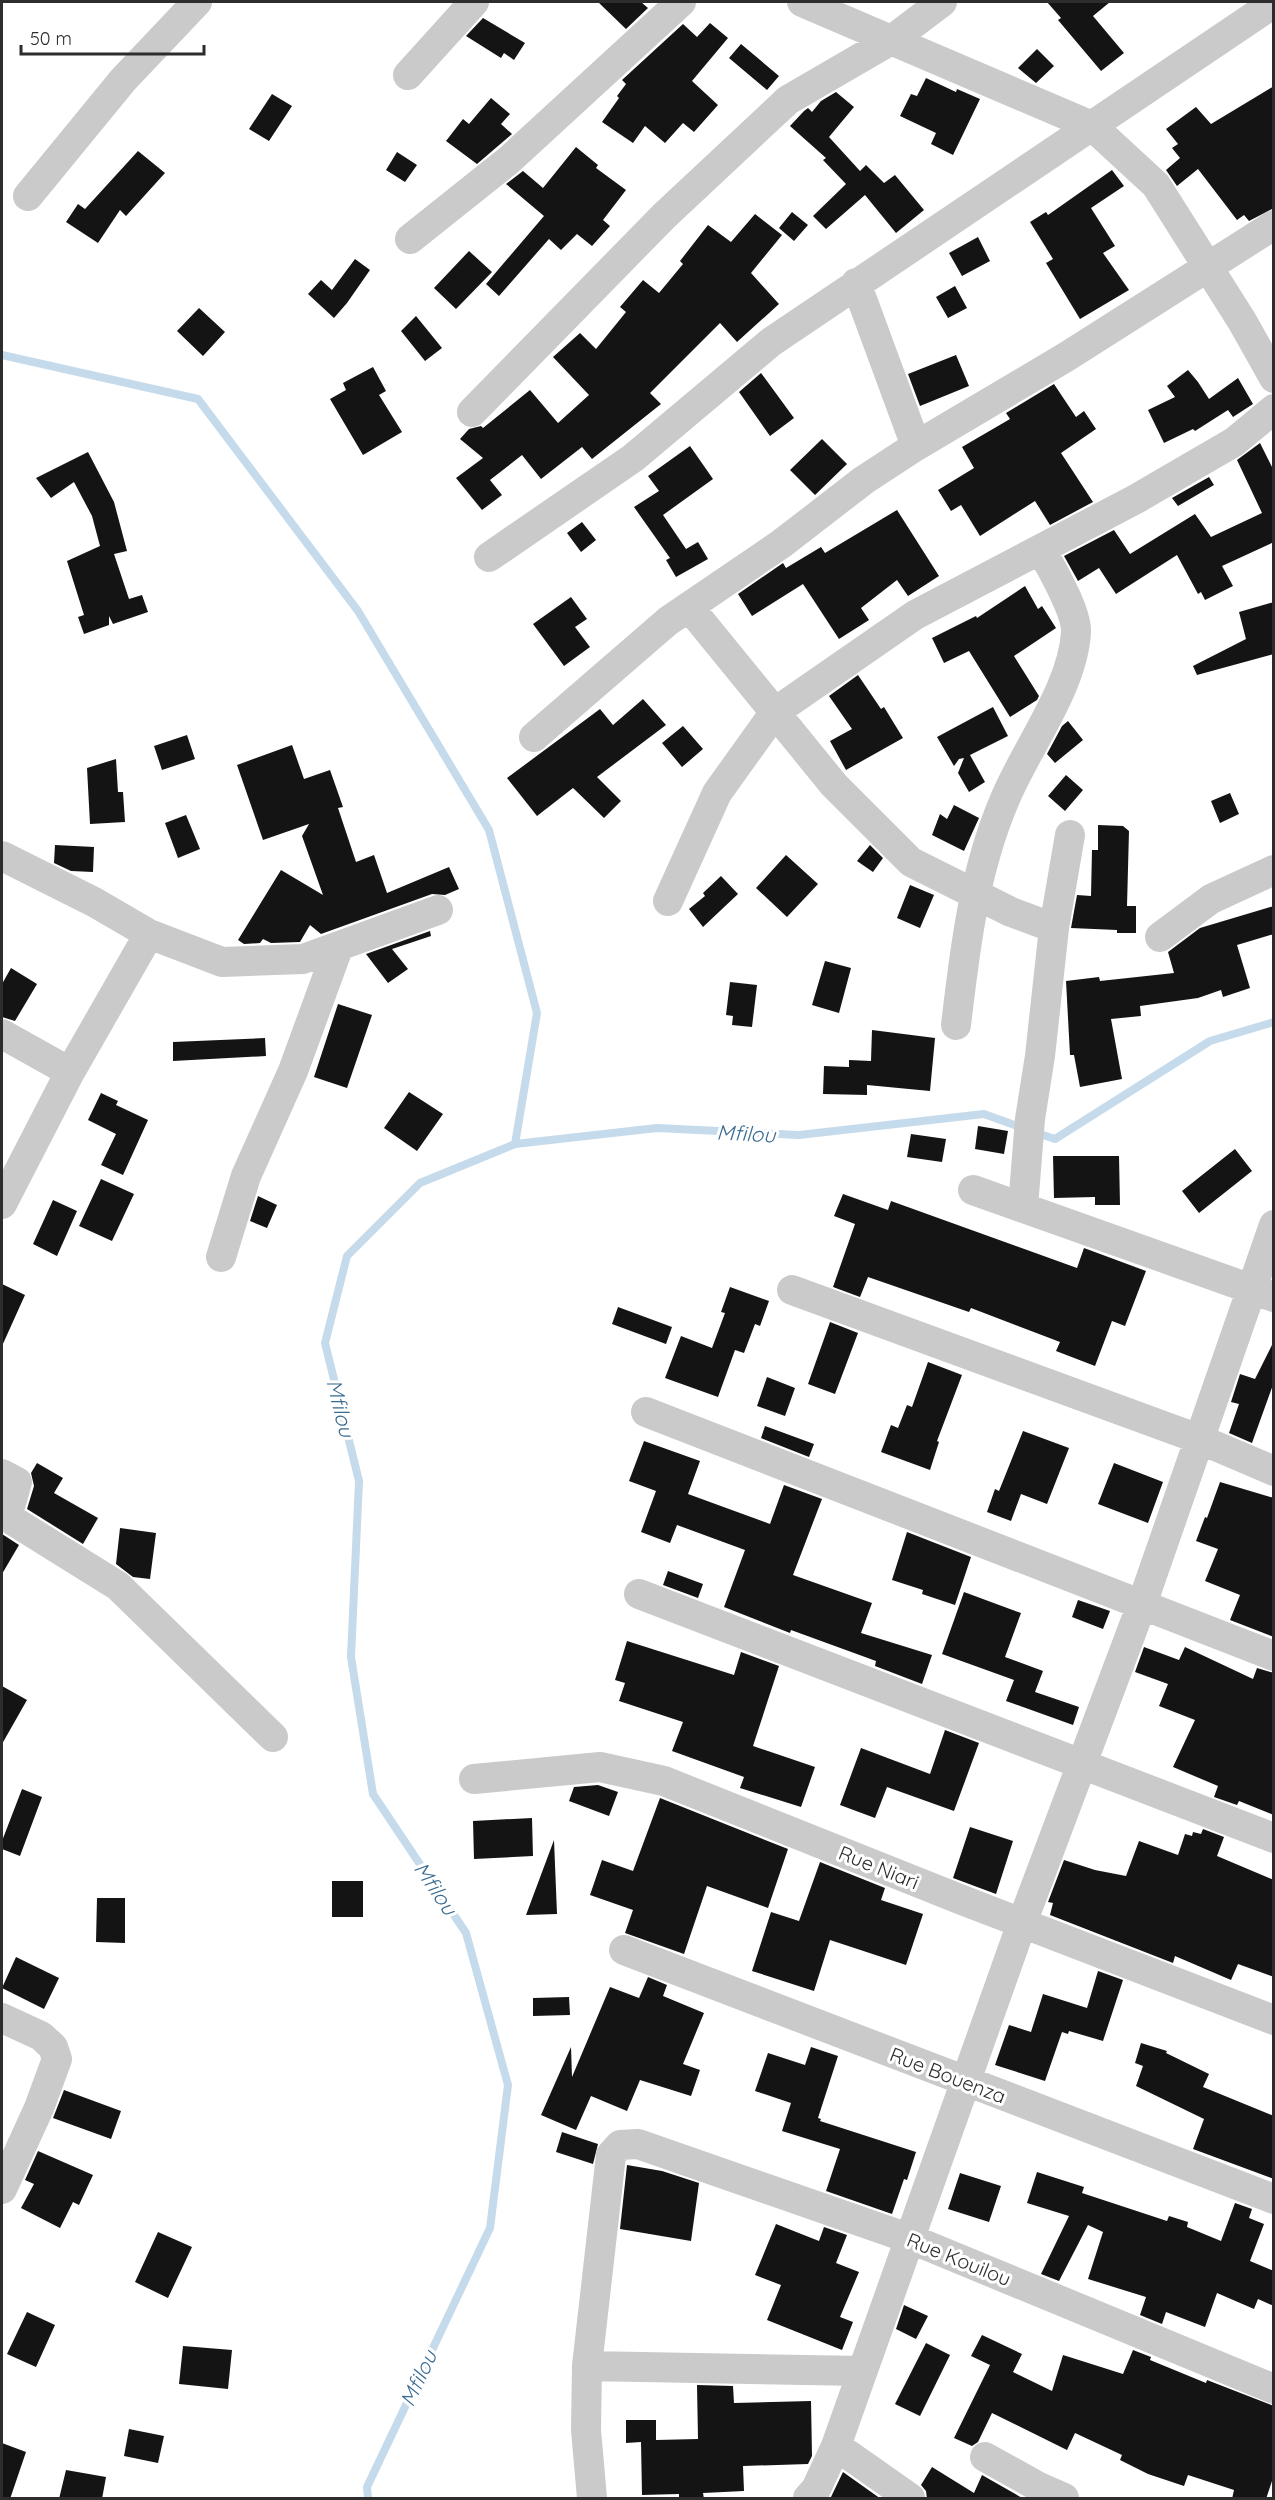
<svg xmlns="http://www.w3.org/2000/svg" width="1275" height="2500" font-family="Quicksand,sans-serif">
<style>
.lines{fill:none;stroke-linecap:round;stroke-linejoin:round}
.stream{stroke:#c5dbec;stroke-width:8}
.building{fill:#141414}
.street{stroke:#cacaca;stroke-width:30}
.labels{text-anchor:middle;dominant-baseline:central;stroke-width:6;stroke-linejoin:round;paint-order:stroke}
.street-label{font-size:20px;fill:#2d2d2d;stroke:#fff}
.water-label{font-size:21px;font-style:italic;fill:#3a6b90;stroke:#fff}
</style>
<rect width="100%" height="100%" fill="#fff"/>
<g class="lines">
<path class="stream" d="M2,355l196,44 160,212 131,219 48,183 -22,131
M1034,1132l21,7 155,-98 64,-19
M368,2498l-1,-11 123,-259 18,-143 -42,-152 -93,-139 -22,-137 8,-176 -34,-138 22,-87 73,-73 95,-39 142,-16 142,7 185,-21 39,14"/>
</g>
<path class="building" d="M598,2h43l7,6 -22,21z
M1047,2h63l-17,14 31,37 -23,18 -43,-51 3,-2z
M483,18l42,25 -11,17 -10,-7 -3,5 -35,-22z
M710,23l18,15 -36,43 26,24 -24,27 -11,-9 -18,20 -20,-17 -12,17 -31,-21 17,-24 -2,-2 9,-12 -4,-4 61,-56 14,13z
M741,44l38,32 -12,14 -38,-32z
M1037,49l17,17 -18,17 -18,-15z
M926,78l30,14 1,-3 23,10 -27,56 -22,-11 5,-11 -36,-17 11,-22 6,2z
M1274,86v122l-25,13 -5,-6 -7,5 -39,-51 -21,17 -11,-16 14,-12 -8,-10 6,-4 -12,-15 30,-22 15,17z
M836,92l18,15 -25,30 31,34 6,-6 18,18 11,-8 29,35 -28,23 -31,-38 -39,34 -13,-13 33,-32 -23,-24 3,-2 -36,-32 14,-15 4,-3 4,4 9,-11z
M272,94l20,12 -23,35 -20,-12z
M491,98l19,16 -9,10 11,10 -35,30 -31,-23 17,-22 6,5z
M576,147l22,18 -2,3 30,22 -23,30 7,6 -18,20 -15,-12 -16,16 -12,-11 -50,57 -13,-12 58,-68 -38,-32 17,-13 20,17z
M138,151l27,22 -39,43 -6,-6 -22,33 -32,-21 12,-18 7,5z
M397,152l20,13 -12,17 -19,-12z
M1112,170l12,16 -33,22 24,38 -12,7 26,37 -49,29 -34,-56 7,-4 -23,-37 16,-10 2,3z
M792,212l16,13 -14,16 -15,-13z
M755,214l27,21 -31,38 28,31 -42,38 -17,-19 -70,70 11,11 -69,55 -10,-12 -41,32 -19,-24 -32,25 12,15 -20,15 -26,-32 27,-20 -23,-19 9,-10 12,-3 2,2 47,-38 28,33 31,-28 -36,-38 27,-24 16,16 30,-37 -6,-5 23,-27 16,13 24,-29 -3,-3 28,-36 23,17z
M978,237l12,24 -28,15 -13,-23z
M469,251l23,21 -36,37 -22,-21z
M355,259l15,11 -23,33 -13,15 -26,-24 13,-14 11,10z
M955,286l12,22 -19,10 -12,-21z
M199,308l26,24 -22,24 -26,-25z
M416,316l26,32 -17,13 -24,-30z
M956,355l13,31 -49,20 -12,-32z
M373,367l13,24 -7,4 23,37 -39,23 -33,-56 16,-9 -3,-7z
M1188,370l10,12 11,17 29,-21 15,26 -20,13 -5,-7 -33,21 -2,-2 -29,14 -16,-33 27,-13 -8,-11z
M761,373l33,45 -24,18 -31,-44z
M1054,384l22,33 8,-6 12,18 -35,24 32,49 -43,23 -15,-24 -55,35 -19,-31 -10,6 -13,-21 36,-22 -12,-21 48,-28 -4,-6z
M822,439l25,25 -32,31 -25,-25z
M1260,443l14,28v71l-52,24 11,20 -28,14 -4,-8 -3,2 -21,-39 -61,39 -17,-26 -21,13 -14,-25 50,-26 16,24 65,-40 16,23 51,-24 -25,-53z
M690,446l23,33 -50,36 23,34 12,-7 10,17 -32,18 -10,-17 4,-2 -36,-51 25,-16 -11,-15z
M88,452l26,50 13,49 -13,3 15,45 13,-4 6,17 -35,12 -4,-8v9l-25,9 -6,-17 6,-2 -17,-54 33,-15 -8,-30 -18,-34 -23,16 -15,-20z
M1209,477l5,8 -36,21 -6,-8z
M897,510l42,66 -31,20 -11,-16 -36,28 8,12 -30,19 -36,-55 -51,32 -14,-22 45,-31 3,5 35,-21 4,6z
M582,522l14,18 -15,12 -14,-19z
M1025,586l13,23 4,-3 14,22 -42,28 25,40 -2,4 -27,17 -41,-66 -25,12 -12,-25 44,-22 1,2z
M571,597l16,22 -12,8 15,20 -26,19 -31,-42z
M1274,602v52l-77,21 -4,-9 53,-27 -7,-27z
M858,675l23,34 3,-2 19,31 -57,32 -16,-29 22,-12 -23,-33z
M643,699l23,26 -69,52 24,24 -17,17 -31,-30 -36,28 -30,-38 93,-69 13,16z
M993,707l15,29 -38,19 15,27 -16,10 -11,-19 6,-15 -5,1 -5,7 -17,-29z
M1068,721l15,19 -28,23 -8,-9 15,-28z
M683,726l20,23 -21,18 -20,-24z
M187,735l8,24 -33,11 -8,-24z
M292,745l12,34 26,-9 13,37 -5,1 18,54 18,-7 13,38 62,-26 10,22 -14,6 -13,-1 -111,40 -11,-9 -10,17 -29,1 -8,-4 -3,4 -16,1 -6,-4 43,-70 42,25 -21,-59 7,-12 -46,16 -26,-75z
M116,759l2,33h5l2,30 -35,2 -3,-56z
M1066,775l17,15 -18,21 -17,-15z
M1230,793l9,21 -19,9 -9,-22z
M954,805l25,13 -15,33 -32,-16 8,-21 7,5z
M186,815l14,34 -22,9 -13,-35z
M1098,825l25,1 6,5 -2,75h9v27h-19v-3l-46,-2 6,-33 14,1 1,-46h6z
M55,845l39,2 -1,25 -22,-1 -17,-8z
M870,845l13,13 -10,14 -16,-11z
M786,855l32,29 -31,33 -31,-29z
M721,876l17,18 -35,33 -14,-18 16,-13 -2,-3z
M910,885l24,10 -14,33 -23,-10z
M1274,906v28l-37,11 13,43 -27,9 -2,-7 -23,8 -58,8 1,10 -30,3 11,60 -42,8 -6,-32h-4l-4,-74 33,-4 1,4 74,-8 -6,-21 32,-24z
M430,931l1,5 -39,13 16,20 -20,14 -22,-29z
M825,961l26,7 -12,45 -27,-8z
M11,968l26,16 -22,37 -13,-4v-33z
M730,982l27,3 -5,42 -20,-2 1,-9 -7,-1z
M338,1004l34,11 -25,73 -33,-11z
M872,1030l63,8 -5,53 -63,-6v10l-44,-1 1,-28 25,1v-7l22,1z
M265,1038l1,18 -93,5v-19z
M409,1092l34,22 -26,37 -33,-23z
M101,1093l17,8 -2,4 32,15 -25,55 -22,-10 15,-31 -28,-14z
M978,1126l30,5 -4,23 -29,-5z
M911,1134l35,5 -4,23 -35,-5z
M1235,1149l17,22 -53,42 -17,-22z
M1053,1156h66l1,49h-25v-8l-41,1z
M101,1179l33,15 -22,47 -33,-15z
M843,1194l45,16 3,-9 186,67 7,-20 62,23 -21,55 -13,-5 -17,45 -39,-15 4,-9 -89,-34 -2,4 -101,-35 -8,20 -27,-10 22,-63 -21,-8z
M258,1196l19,9 -10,23 -17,-7z
M53,1200l24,11 -20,45 -24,-12z
M2,1284l23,11 -23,51z
M730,1287l39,14 -9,25 -5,-2 -11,29 -9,-3 -17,47 -53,-19 16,-42 31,12 13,-35 -4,-1z
M618,1307l54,20 -6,17 -54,-20z
M830,1322l28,11 -23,61 -27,-10z
M1274,1341v41l-22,61 -23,-10 10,-29 -8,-2 9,-28 15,5z
M928,1362l34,13 -25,66 2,1 -9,28 -49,-18 10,-27 7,3 9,-23 5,2z
M767,1377l28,11 -10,28 -28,-10z
M765,1426l49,18 -5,13 -48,-19z
M1023,1431l46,17 -22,56 -26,-10 -10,27 -24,-9 8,-23 4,2z
M644,1441l56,20 -12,33 82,30 14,-39 38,14 -29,76 79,28 -11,30 71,22 -10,29 -47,-18 1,-5 -85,-31 -1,3 -66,-26 21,-57 -68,-25 -7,18 -29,-11 15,-41 -27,-10z
M37,1463l26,15 -9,15 44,25 -15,26 -56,-35 7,-23 -3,-13z
M1114,1463l49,19 -15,41 -50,-19z
M1220,1482l54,16v139l-44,-17 10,-25 -35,-14 13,-32 -22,-8 9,-24 2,1z
M120,1528l36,5 -6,46 -17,-2 -17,-13z
M907,1532l64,25 -16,48 -33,-11 1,-4 -31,-10z
M2,1534l17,11 -17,29z
M668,1571l35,13 -5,14 -35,-13z
M964,1592l57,21 -16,44 38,14 -8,21 44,15 -6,18 -67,-24 8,-21 -72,-26z
M1078,1600l32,11 -7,18 -31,-12z
M627,1641l107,34 7,-23 38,14 -26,80 62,21 -14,40 -61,-19 4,-11 -72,-26 11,-29 -64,-21 6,-18 -10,-3z
M1144,1647l35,13 6,-13 68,32 4,-11 17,5v142l-35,-14 -2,4 -23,-8 4,-11 -45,-19 22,-47 -36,-14 9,-22 -33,-12z
M2,1686l25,14 -25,44z
M945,1730l34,13 -25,68 -67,-24 -12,31 -35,-13 21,-57 69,26z
M598,1785l20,7 -9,24 -40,-15 5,-14z
M22,1789l20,8 -22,59 -18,-7v-8z
M660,1798l128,51 -20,59 -61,-22 -23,68 -59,-21 8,-23 -43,-15 12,-35 31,11z
M532,1818l1,38 -59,3 -1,-38z
M970,1827l43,14 -17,53 -43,-16z
M1203,1829l21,8 -7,19 57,24v97l-36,-13 -7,16 -56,-24 -2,7 -123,-48 3,-12 -5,-1 16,-42 31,10 31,6 13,-35 39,14 7,-21 7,2 1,-4 8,2z
M554,1840l3,74 -31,1z
M820,1862l65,26 -4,12 42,14 -17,51 -76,-25 -16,51 -62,-20 19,-59 28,9z
M332,1881h31v36h-31z
M97,1898h28v45l-29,-1z
M16,1957l43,21 -15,31 -42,-21z
M1098,1971l25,9 -20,61 -34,-10 -1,3 -6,-2 -17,49 -50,-16 14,-40 22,7 12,-38 44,14z
M648,1977l19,8 -4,11 41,17 -21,51 17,6 -9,26 -51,-16 -13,31 -36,-15 -15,34 -35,-15 30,-68 1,30 38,-90 29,11z
M569,1997l1,18 -37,1v-18z
M1141,2043l26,8 -1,2 43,21 -6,13 71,29v63l-81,-30 11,-30 -68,-33 7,-20 -8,-3z
M811,2047l27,9 -20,62 3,1 -1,2 96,31 -9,28 -3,-1 -12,35 -66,-23 14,-42 -58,-18 9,-28 -36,-12 13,-38 37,12z
M64,2090l57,21 -10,28 -58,-21z
M562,2132l36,12 -5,20 -37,-12z
M38,2151l55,24 -14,30 -6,-3 -13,26 -39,-20 13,-24 -9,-4z
M627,2165l35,6 37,12 -8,58 -71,-12z
M1037,2172l47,15 -2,6 85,28 2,-5 19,6 -1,5 34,14 14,-38 17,6 -3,9 15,6 -14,37 24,10v35l-16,-7 -4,10 -37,-16 -12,34 -39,-15 -4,12 -22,-9 6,-18 -58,-18 15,-47 -15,-7 -29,56 -18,-7 28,-58 -42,-13z
M960,2173l41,13 -12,36 -41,-13z
M776,2224l43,17 5,-14 23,8 -11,28 23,9 -19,45 13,5 -11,28 -75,-30 14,-35 -26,-10z
M158,2232l34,15 -24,51 -33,-16z
M904,2305l24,11 -12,23 -20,-10z
M27,2312l28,13 -19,42 -29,-13z
M982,2335l40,19 -9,18 39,19 11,-36 60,19 10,-24 18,7 -1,3 56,23 1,-3 67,26v69l-8,24h-34l2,-9 -46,-15 -4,11 -36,-12 -28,-14 2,-5 -47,-22 -8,17 -75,-37 -14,29 -6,4 -18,-8 36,-73 -19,-9z
M926,2343l24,12 -30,61 -25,-12z
M183,2346l49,4 -4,39 -49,-5z
M697,2385l36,1 1,17 77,-2 1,55 -4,8 -65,2 1,25 -41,2 1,6h-25v-5l-37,1 -1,-53 -15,1v-23h30v20l42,-1z
M129,2429l35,7 -6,27 -34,-7z
M2,2443l24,9 -16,47h-8z
M932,2467l42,26 8,-18 42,24h-97l-1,-8 -5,-6z
M66,2470l40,7 -4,22h-43z
M843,2472l38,27h-51z"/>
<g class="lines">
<path class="street" d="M802,2l290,124 64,59 86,136 32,57
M408,75l66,-73
M28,196l95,-116 74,-78
M410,239l99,-79 172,-158
M856,283l60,163
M472,412l192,-196 124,-116 105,-61 49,-37
M489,557l144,-99 138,-116 503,-339
M689,607l145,178 77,77 100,50 43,16
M534,737l134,-116 113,-77 83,-64 52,-34 150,-89 208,-132
M2,856l92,46 55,32 73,28 81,-3 135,-49
M668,901l49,-108 58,-81 140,-97 221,-116 98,-57 40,-33
M1160,937l51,-38 63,-29
M956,1025c9,-77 18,-154 49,-226 21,-51 68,-111 71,-167 1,-21 -25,-64 -35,-83
M2,1034l68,38
M973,1190l301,107
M2,1204l68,-132 79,-138
M1023,1207l7,-88 10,-63 14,-128 16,-93
M221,1257l25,-81 47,-105 45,-123
M792,1290l407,149 75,32
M646,1412l628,244
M2,1474l15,8 -10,35 111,69 155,151
M639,1594l635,244
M474,1779l126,-12 64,14 298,119 312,120
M624,1950l650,249
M2,2018l39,18 12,11 4,12 -18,49 -37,81
M587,2366l275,5
M836,2446l74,52
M985,2457l54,30 25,11
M592,2498l-6,-68 1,-64 24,-211 9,-10 18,-1 273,95 363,150
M808,2498l8,-9 20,-43 186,-523 120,-319 132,-379"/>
</g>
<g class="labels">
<g class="street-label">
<text transform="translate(879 1867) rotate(22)">Rue Niari</text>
<text transform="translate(948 2075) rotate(21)">Rue Bouenza</text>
<text transform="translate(959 2259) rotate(22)">Rue Kouilou</text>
</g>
<g class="water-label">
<text transform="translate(746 1133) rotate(3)">Mfilou</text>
<text transform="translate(341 1408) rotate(76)">Mfilou</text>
<text transform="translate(436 1888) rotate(56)">Mfilou</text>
<text transform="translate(418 2378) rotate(-65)">Mfilou</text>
</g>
</g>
<rect width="1275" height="2500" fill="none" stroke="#2d2d2d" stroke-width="6"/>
<path d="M21 45v9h183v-9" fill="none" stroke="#2d2d2d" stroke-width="3"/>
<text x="30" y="45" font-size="18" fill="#2d2d2d" stroke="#ffffff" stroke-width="4.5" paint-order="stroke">50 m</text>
</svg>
